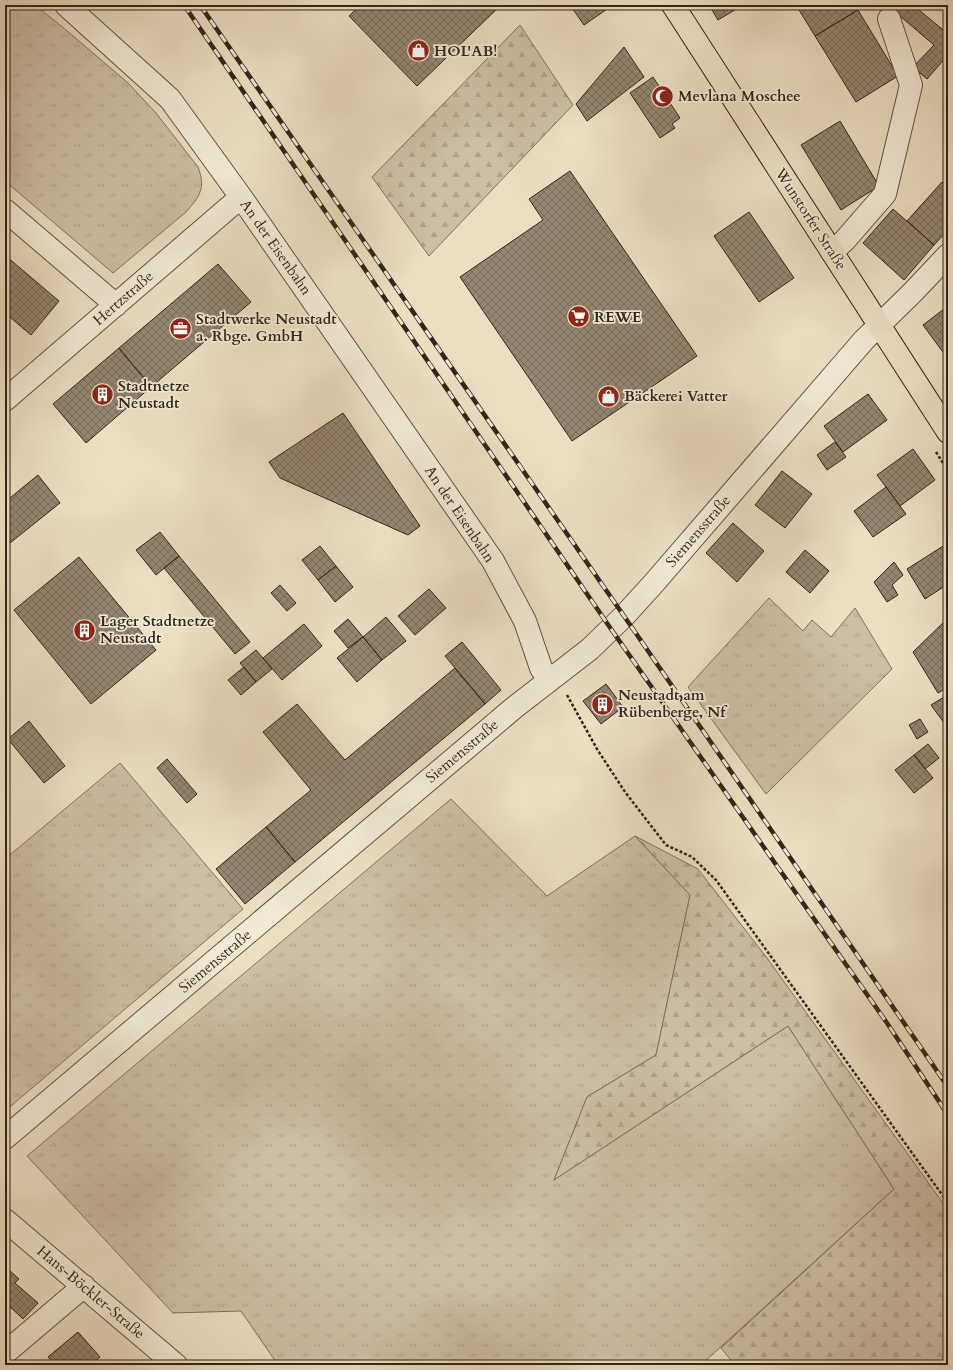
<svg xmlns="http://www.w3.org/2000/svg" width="953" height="1370" font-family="Cardo,serif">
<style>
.grass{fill:url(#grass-tufts);stroke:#807260}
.forest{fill:url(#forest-firs);stroke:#807260}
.building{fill:url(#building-cross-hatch);stroke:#33251b}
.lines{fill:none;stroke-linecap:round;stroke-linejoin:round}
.minor-casing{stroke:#615445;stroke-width:24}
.major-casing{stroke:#33251b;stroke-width:24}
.path{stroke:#33251b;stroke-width:2.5;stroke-dasharray:3 2;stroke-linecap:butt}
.minor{stroke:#f2ead7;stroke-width:22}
.major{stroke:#ebdfc2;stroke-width:22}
.rail-casing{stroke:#33251b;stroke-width:4.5}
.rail{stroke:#f2ead7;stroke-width:3;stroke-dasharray:9;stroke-linecap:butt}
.labels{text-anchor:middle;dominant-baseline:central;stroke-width:3.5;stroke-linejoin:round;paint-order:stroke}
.poi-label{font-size:15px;font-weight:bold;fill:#33251b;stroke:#f2ead7;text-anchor:start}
.street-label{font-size:15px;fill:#33251b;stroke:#f2ead7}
</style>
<defs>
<pattern id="grass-tufts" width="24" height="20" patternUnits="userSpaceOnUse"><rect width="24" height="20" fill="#ccbfa6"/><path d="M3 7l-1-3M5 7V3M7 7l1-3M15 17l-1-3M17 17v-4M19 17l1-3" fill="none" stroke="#b0a48e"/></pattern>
<pattern id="forest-firs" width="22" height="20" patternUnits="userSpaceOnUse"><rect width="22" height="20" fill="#ccbfa6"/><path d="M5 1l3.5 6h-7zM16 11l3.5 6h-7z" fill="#b0a48e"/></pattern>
<pattern id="building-cross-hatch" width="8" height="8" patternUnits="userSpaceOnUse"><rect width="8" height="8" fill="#938672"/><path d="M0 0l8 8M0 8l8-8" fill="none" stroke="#796d5d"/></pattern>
</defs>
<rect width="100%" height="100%" fill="#ebdfc2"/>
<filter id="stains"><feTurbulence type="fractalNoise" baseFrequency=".005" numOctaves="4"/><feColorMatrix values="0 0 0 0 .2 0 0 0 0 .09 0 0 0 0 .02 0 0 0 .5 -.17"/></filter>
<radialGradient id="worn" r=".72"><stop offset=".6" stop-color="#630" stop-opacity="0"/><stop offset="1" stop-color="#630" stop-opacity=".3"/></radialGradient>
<path class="grass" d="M5,5h30l25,20 67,57 29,31 42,54c8,21 2,29 -12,45l-73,61 -108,-92z
M769,598l34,33 9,-11 19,17 24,-29 37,61 -126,125 -78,-107z
M120,763l123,146 -238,202v-252z
M451,799l96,97 88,-60 55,59 -34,160 -69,42 -33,83 234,-154 106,163 -193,176h-423l-37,-54 -68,2 -146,-157z"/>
<path class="forest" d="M520,25l53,80 -144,151 -57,-79z
M635,836l63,33 69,89 181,252v145l-11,10h-202l-14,-17 173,-159 -106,-163 -234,154 33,-83 69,-42 34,-160z"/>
<path class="building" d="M360,5h141l-84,81 -68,-70z
M570,5h43l-29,20z
M709,5h34l-25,15z
M796,5h59l3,5 -43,26z
M887,5h26l35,29v21l-21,24 -14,-12 21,-22z
M858,10l40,66 -42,26 -41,-66z
M624,47l20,30 -57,44 -11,-17z
M653,77l27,41 -8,6 3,4 -15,10 -30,-45z
M840,121l39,65 -38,24 -40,-65z
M570,171l127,185 -125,85 -112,-164 83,-57 -14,-21z
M942,182l6,5v43l-14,15 -27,-24z
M893,209l41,36 -30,35 -41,-37z
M749,212l45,66 -35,24 -45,-66z
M7,257l52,44 -28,34 -26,-22v-55z
M218,264l33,38 -100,85 -32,-39z
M948,306v53l-25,-34z
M119,348l32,39 -65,56 -33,-39z
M868,394l19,26 -44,32 -19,-26z
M343,413l77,113 -12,9 -128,-57 -11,-16z
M835,442l11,15 -19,13 -10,-15z
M913,449l22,31 -35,26 -23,-31z
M782,471l30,23 -27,34 -30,-23z
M38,475l22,28 -55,44v-45z
M886,487l20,27 -33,23 -19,-26z
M733,523l31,28 -27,31 -31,-29z
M160,532l19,24 -23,19 -20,-25z
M948,543v41l-23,15 -18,-30z
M320,546l16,20 -18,14 -16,-20z
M805,550l24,21 -19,22 -24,-21z
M179,556l71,86 -15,12 -71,-86z
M79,557l77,93 -65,54 -77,-94z
M894,562l9,13 -11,10 6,10 -11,7 -13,-20z
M336,566l17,21 -18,15 -17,-22z
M280,585l16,18 -9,8 -16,-18z
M429,589l17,19 -31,27 -17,-19z
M386,617l20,24 -24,19 -19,-23z
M948,618v69l-10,6 -25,-41z
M348,619l15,18 -15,11 -14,-17z
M304,624l18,22 -40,34 -19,-22z
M363,637l19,23 -25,22 -20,-24z
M462,642l39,48 -16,14 -40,-48z
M256,650l16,19 -16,13 -16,-19z
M244,667l12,15 -15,13 -13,-15z
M455,668l30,36 -190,158 -29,-35 45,-37 -48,-58 34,-28 48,56z
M606,684l17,23 -22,17 -18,-23z
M944,697l4,6v23l-1,1 -16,-22z
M920,719l8,13 -11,7 -8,-14z
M29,721l36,45 -21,17 -36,-44z
M928,744l11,14 -14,11 -11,-14z
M914,755l19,23 -19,15 -19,-23z
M167,759l30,35 -10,9 -30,-35z
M266,827l29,35 -50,42 -29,-35z
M8,1269l11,10 -4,4 23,20 -15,16 -18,-17v-30z
M78,1332l22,25 -10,8h-35l-7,-8z"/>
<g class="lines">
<defs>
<path id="minor" d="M66,5l104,94 71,98 252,364 32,60 16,47 8,13
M5,210l111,95
M832,252l13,-12 40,-46 26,-109 -22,-66
M5,400l236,-203
M5,1138l510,-431 75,-58 34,-33 30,-33 210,-243 49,-48 35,-37
M5,1220l171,145
M5,1353l79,-67"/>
<path id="major" d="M673,5l275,427"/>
</defs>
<use href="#minor" class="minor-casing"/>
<use href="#major" class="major-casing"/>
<path class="path" d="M936,452l12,19
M567,695l30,54 28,43 41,53 26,12 24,23 232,323"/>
<use href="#minor" class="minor"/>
<use href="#major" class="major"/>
<defs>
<path id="rail" d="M184,5l427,624 276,394 61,92
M200,5l424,611 324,471"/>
</defs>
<use href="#rail" class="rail-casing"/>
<use href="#rail" class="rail"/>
</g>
<defs>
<symbol id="shop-disc" viewBox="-11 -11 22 22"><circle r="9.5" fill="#8f2418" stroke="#f2ead7"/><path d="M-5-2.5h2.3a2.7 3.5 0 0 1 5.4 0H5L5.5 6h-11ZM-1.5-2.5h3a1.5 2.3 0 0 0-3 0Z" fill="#fff"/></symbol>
<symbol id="mosque-disc" viewBox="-11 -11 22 22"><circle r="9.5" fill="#8f2418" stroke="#f2ead7"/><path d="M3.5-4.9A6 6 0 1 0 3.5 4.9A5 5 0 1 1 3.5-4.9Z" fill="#fff"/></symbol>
<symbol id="supermarket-disc" viewBox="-11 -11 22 22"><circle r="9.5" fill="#8f2418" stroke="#f2ead7"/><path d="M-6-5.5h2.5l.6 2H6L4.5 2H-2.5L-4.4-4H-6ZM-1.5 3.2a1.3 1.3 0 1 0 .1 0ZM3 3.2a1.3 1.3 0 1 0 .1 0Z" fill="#fff"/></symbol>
<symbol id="office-disc" viewBox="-11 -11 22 22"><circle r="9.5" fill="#8f2418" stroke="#f2ead7"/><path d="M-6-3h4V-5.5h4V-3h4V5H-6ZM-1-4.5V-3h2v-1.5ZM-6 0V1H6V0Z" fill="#fff"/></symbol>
<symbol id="building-disc" viewBox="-11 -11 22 22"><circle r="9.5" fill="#8f2418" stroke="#f2ead7"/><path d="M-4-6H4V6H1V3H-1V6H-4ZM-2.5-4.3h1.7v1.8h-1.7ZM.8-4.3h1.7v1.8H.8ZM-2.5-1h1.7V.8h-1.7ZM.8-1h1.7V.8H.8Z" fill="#fff"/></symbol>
</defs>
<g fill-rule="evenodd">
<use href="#shop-disc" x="406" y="38" width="25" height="25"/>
<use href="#mosque-disc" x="650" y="84" width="25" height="25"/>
<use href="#supermarket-disc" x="566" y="304" width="25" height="25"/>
<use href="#office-disc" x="168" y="316" width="25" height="25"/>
<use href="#building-disc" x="90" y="382" width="25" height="25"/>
<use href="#shop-disc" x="596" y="384" width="25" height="25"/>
<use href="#building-disc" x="72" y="618" width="25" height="25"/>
<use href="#building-disc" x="590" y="692" width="25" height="25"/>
</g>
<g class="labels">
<g class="poi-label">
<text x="434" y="51">HOL'AB!</text>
<text x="678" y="96">Mevlana Moschee</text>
<text x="594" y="317">REWE</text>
<text x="196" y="319">Stadtwerke Neustadt<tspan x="196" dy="17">a. Rbge. GmbH</tspan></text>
<text x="118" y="386">Stadtnetze<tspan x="118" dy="17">Neustadt</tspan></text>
<text x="624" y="396">Bäckerei Vatter</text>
<text x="100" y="621">Lager Stadtnetze<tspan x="100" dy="17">Neustadt</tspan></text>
<text x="618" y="695">Neustadt am<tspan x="618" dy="17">Rübenberge, Nf</tspan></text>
</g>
<g class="street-label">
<text transform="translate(811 219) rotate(57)">Wunstorfer Straße</text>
<text transform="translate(276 247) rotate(55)">An der Eisenbahn</text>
<text transform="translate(123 298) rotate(-41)">Hertzstraße</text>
<text transform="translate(460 514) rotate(56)">An der Eisenbahn</text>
<text transform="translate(698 531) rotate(-49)">Siemensstraße</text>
<text transform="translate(462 751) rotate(-40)">Siemensstraße</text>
<text transform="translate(215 961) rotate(-40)">Siemensstraße</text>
<text transform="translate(91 1292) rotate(40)">Hans-Böckler-Straße</text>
</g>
</g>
<rect width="953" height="1370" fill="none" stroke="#ebdfc2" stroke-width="20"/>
<rect x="6" y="6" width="941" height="1358" fill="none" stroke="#33251b" stroke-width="2"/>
<rect x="10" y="10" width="933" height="1350" fill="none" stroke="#33251b"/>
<rect width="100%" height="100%" filter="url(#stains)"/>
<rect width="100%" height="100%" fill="url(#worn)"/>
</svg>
